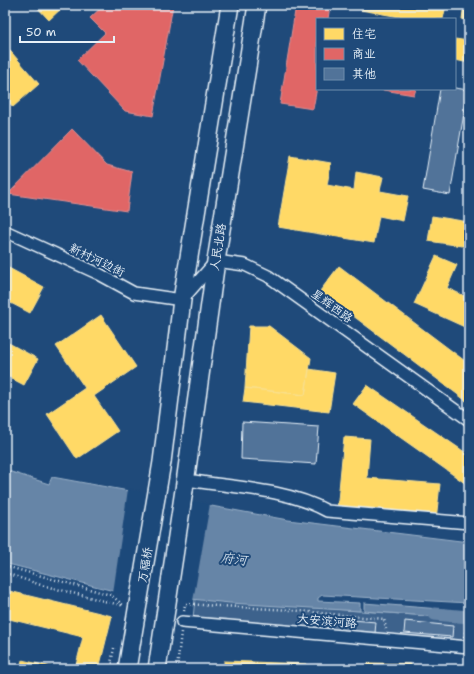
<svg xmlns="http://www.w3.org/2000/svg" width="474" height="674" font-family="'Shantell Sans','LXGW WenKai TC',sans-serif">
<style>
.green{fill:#3c628c;stroke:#92aac2}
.water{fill:#6685a7;stroke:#9ab0c7}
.pier{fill:#1f4a7a}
.homes{fill:#ffd966;stroke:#f8e092}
.shops{fill:#e06666;stroke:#e29092}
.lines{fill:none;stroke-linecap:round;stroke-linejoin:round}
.canal{stroke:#6685a7;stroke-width:13}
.building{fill:#517399;stroke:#e8f1f8}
.street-casing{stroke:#e8f1f8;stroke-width:14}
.primary-casing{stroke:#e8f1f8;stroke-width:20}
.path{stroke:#e8f1f8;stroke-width:2.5;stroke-dasharray:1 3;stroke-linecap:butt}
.street{stroke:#1f4a7a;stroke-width:11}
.primary{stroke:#1f4a7a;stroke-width:17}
.primary-bridge-casing{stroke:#e8f1f8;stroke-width:20;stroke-linecap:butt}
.primary-bridge{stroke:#1f4a7a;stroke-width:17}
.labels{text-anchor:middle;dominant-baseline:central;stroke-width:4;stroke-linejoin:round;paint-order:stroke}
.street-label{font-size:12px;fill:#e8f1f8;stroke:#1f4a7a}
.water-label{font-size:13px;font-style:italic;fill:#d4e1ec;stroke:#1f4a7a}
</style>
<rect width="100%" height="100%" fill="#1f4a7a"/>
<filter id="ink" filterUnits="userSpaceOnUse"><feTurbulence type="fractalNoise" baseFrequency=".025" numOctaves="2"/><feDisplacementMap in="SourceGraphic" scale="8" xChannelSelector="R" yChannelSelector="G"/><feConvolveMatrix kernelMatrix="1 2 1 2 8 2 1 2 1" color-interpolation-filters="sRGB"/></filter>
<g filter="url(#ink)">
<path class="green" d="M195,599l274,20v24l-276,-25z"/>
<path class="water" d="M5,470l44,14 3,-7 236,43 181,22v61l-147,-8 -4,3v3l42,2v8l-130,-8 -116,-12 -106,-27 -3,-1z
M364,603l89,7 -1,8 -88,-7z"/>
<path class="pier" d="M128,489l82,15 -17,97 -80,-8z"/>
<path class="homes" d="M35,5h30l-16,15z
M362,5h84l-3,14h-32l-50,-9z
M464,5h5v15l-7,-1z
M455,39l14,2v22l-14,-3z
M5,45l34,39 -26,23 -8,-9z
M290,156l41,7 -4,22 27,5 2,-18 27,5 -3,14 28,5 -5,25 -24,-5 -5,27 -96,-16z
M432,216l37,6v25l-41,-6z
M436,256l21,9 -10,23 22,10v31l-55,-25z
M5,266l39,21 -14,26 -25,-13z
M339,266l130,98v39l-149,-112z
M101,315l35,52 -42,29 24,35 -41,28 -30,-45 38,-26 -29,-42z
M249,326h20l42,32 -6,37 -60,-7z
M5,341l33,18 -14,26 -19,-10z
M309,369l26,4 -6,39 -86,-10 2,-14 60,7z
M367,385l102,70v31l-116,-82z
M344,437l26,2 -3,39 73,6 -4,36 -99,-9z
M5,590l107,26 -13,53h-24l8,-32 -78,-19z
M22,660l38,9h-40z
M224,661l82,3v5h-82z
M368,663l43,1v5h-44z
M427,665l42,2v2h-42z"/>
<path class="shops" d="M104,5h69l-20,111 -28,-5 -48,-51 28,-27 -15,-15z
M296,5h34l-2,14h-11v68l-4,22 -33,-5z
M377,89h39l-2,6z
M72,129l35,36 25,7 -5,39 -119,-17z"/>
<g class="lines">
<path class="canal" d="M435,614l34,3"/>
</g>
<path class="building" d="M455,88l13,2 -18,105 -27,-5 17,-101z
M242,422l77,5 -3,37 -75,-5z
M328,618l48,4 -1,11 -48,-4z
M405,621l48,5 -1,11 -48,-4z"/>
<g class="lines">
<defs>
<path id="street" d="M5,231l94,43 35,19 48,7 34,-39 29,4 23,11 201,144
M186,480c45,7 101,9 141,31l142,12
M182,622l287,25"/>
<path id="primary" d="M162,462l20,-162 48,-295
M184,490l32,-229 41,-256"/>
</defs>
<use href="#street" class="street-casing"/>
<use href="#primary" class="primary-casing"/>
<path class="path" d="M5,566l106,29 12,10
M5,573l36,12 83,21
M184,611l1,-7 105,6 94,9 2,10
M464,637l3,-12 2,1
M114,648l-3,15h4
M177,669l4,-37"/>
<use href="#street" class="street"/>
<use href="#primary" class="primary"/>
<defs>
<path id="primary-bridge" d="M127,669l35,-207
M157,669l27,-179"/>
</defs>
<use href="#primary-bridge" class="primary-bridge-casing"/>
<use href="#primary-bridge" class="primary-bridge"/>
</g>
</g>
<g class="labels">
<g class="street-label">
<text transform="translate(218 247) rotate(-81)">人民北路</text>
<text transform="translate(97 260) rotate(26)">新村河边街</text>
<text transform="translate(332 306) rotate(36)">星辉西路</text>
<text transform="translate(145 565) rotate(-80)">万福桥</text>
<text transform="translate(327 621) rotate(5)">大安滨河路</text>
</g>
<g class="water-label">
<text transform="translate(234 559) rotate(6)">府河</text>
</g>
</g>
<rect width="474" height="674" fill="none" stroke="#1f4a7a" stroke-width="20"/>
<rect x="10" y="10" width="454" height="654" fill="none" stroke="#e8f1f8" stroke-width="1.5" filter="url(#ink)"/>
<rect x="316" y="18" width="140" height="72" fill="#1f4a7a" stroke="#6f8dac"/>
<rect x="324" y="28" width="20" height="12" fill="#ffd966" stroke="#6f8dac"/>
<text x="352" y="38" font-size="12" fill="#e8f1f8">住宅</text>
<rect x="324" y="48" width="20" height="12" fill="#e06666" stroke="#6f8dac"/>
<text x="352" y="58" font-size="12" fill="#e8f1f8">商业</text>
<rect x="324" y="68" width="20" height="12" fill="#517399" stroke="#6f8dac"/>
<text x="352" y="78" font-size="12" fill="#e8f1f8">其他</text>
<path d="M20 36v6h94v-6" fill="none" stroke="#e8f1f8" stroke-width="2"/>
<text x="26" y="36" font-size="12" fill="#e8f1f8" stroke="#1f4a7a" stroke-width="3" paint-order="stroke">50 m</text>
</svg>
